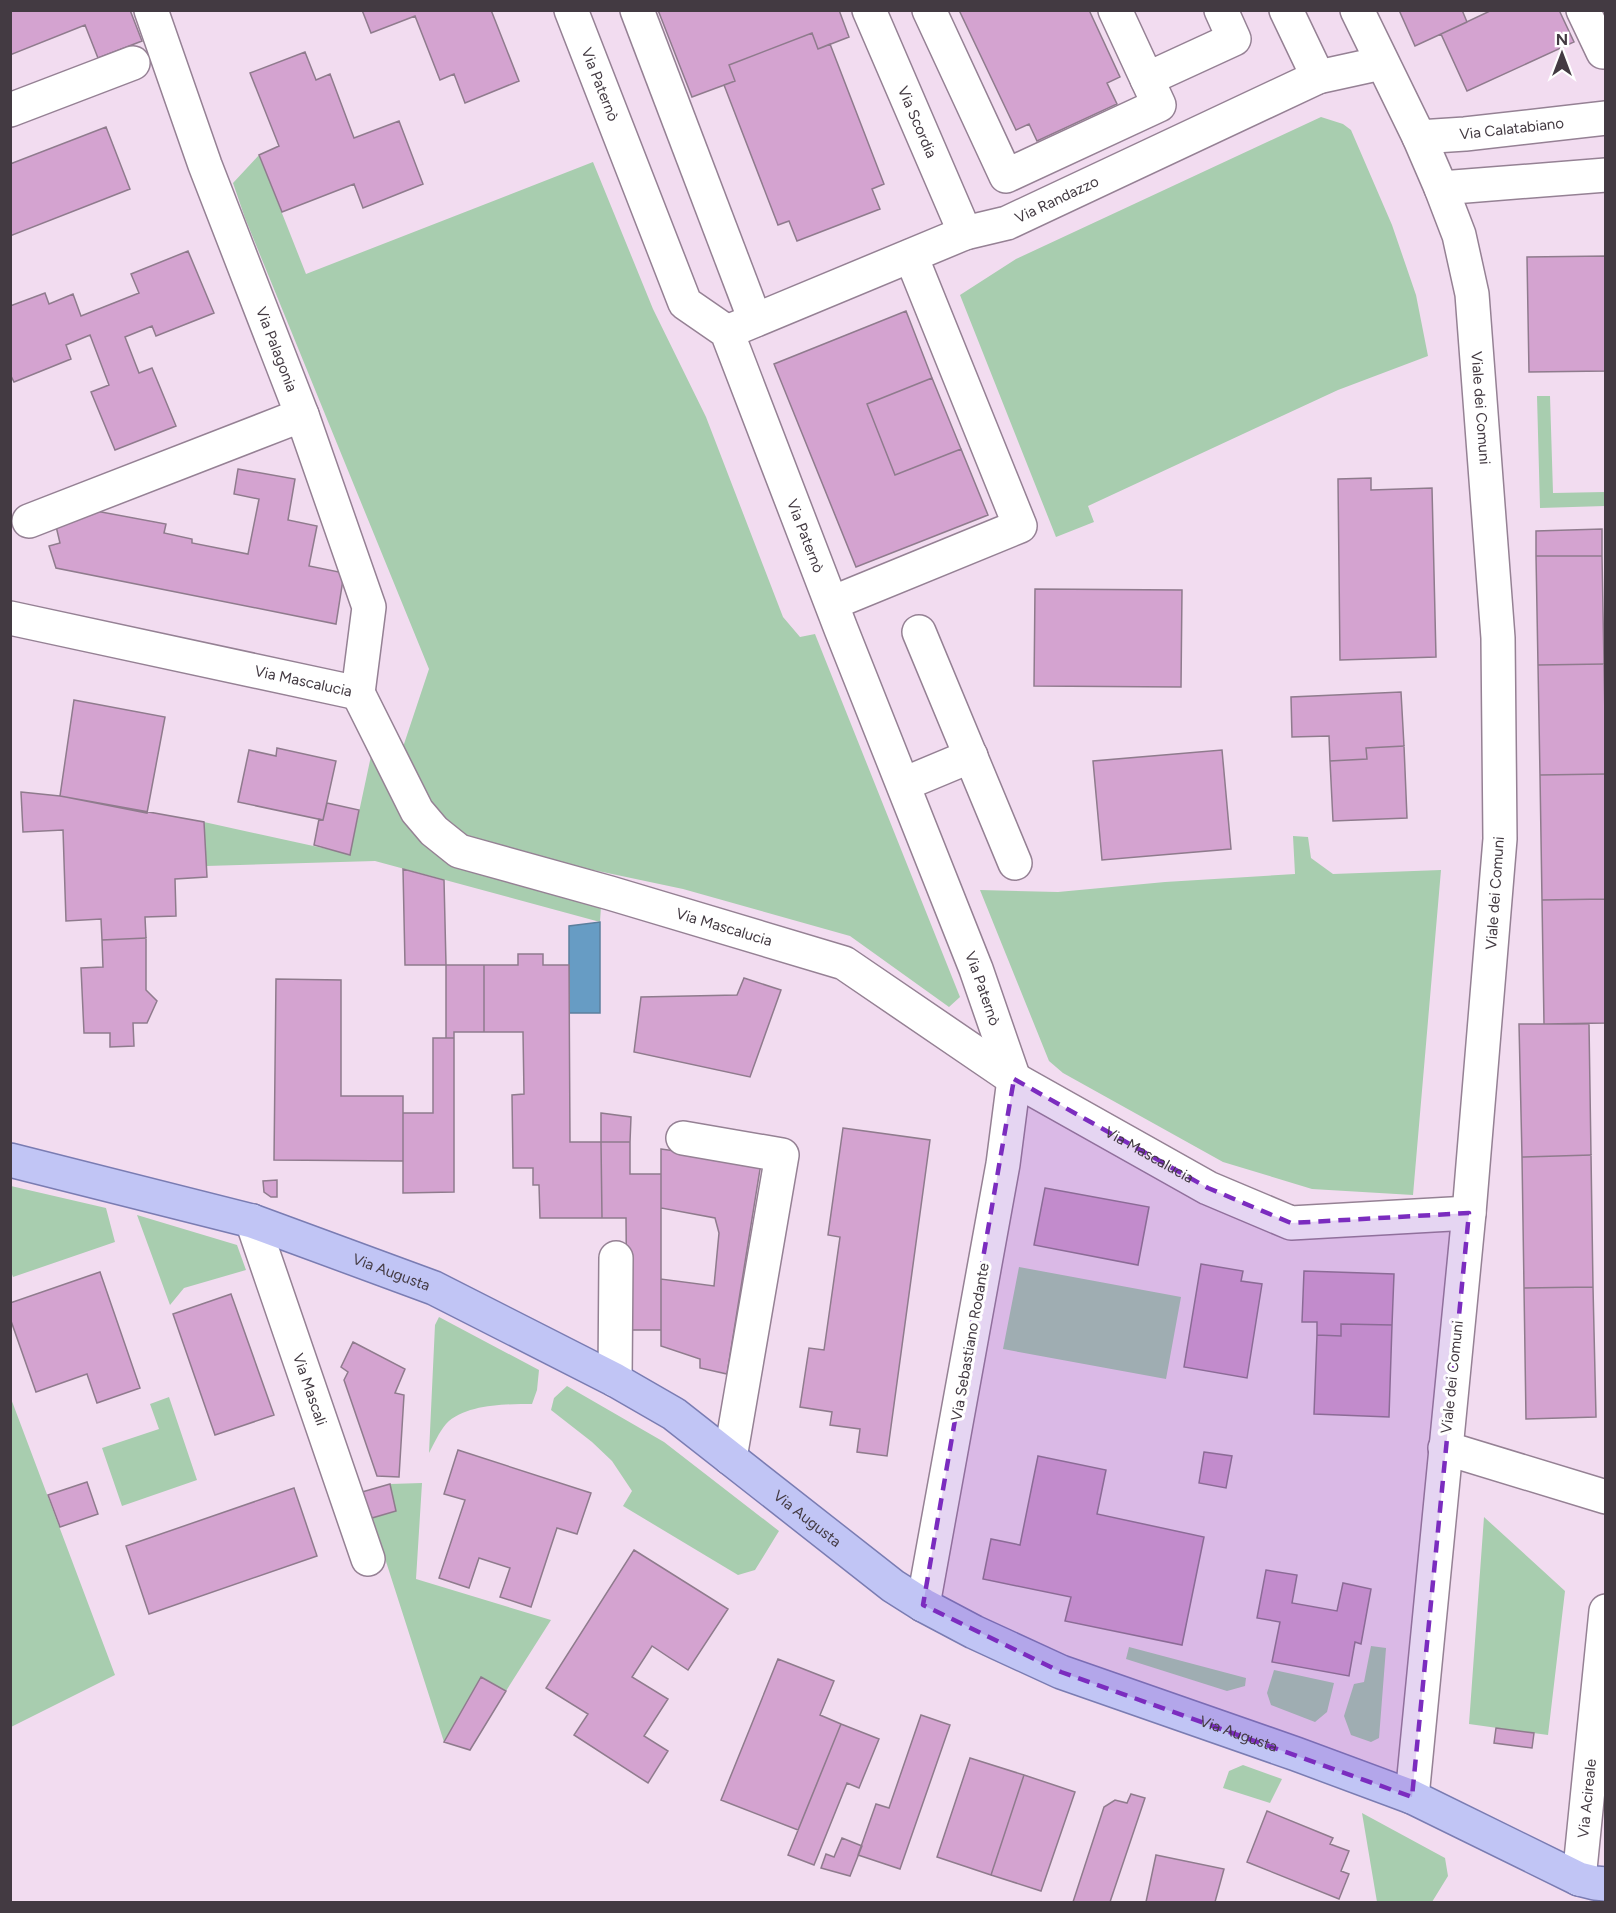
<svg xmlns="http://www.w3.org/2000/svg" width="1616" height="1913" font-family="Figtree,sans-serif">
<style>
.green{fill:#a8cdaf}
.water{fill:#679cc4;stroke:#5c7f9d;stroke-width:1.5}
.building{fill:#d4a3d0;stroke:#8f7b8d;stroke-width:1.5}
.lines{fill:none;stroke-linecap:round;stroke-linejoin:round}
.minor-casing{stroke:#958194;stroke-width:36}
.major-casing{stroke:#7a7cb2;stroke-width:36}
.minor{stroke:#fff;stroke-width:33}
.major{stroke:#c1c5f5;stroke-width:33}
.marked{fill:#7b2cbf;fill-opacity:0.2;stroke:#7b2cbf;stroke-width:4.5;stroke-dasharray:12 8;stroke-linejoin:round}
.labels{text-anchor:middle;dominant-baseline:central;stroke-width:6;stroke-linejoin:round;paint-order:stroke}
.street-label{font-size:15px;fill:#433a42;stroke:#fff}
</style>
<rect width="100%" height="100%" fill="#f2dcf0"/>
<path class="green" d="M1321,117l22,7 8,6 41,95 24,70 12,61 -90,34 -250,116 6,16 -38,15 -96,-242 56,-36z
M259,155l47,119 287,-112 60,147 53,108 77,200 17,20 15,-3 145,363 -11,10 -99,-71 -167,-47 -204,-43 -48,-37 -29,-59 27,-81 -184,-451 -12,-35z
M1537,396h13l3,97 52,-1v14l-65,2z
M371,756l16,19 16,29 198,102 -1,16 -225,-61 -169,5 -2,-44 146,32z
M1293,836l15,1 3,21 22,16 108,-4 -28,325 -101,-6 -89,-27 -160,-89 -14,-12 -69,-171 78,2 107,-10 130,-8z
M11,1186l95,22 9,34 -102,35 -3,-8z
M137,1215l100,30 9,25 -62,18 -14,17z
M1019,1267l162,30 -15,82 -163,-30z
M439,1317l100,53 -2,20 -5,14c-25,0 -67,0 -86,20 -7,8 -12,20 -17,29l6,-128z
M567,1386l97,56 115,89 -24,39 -17,5 -115,-69 9,-15 -20,-30 -20,-19 -41,-32 3,-12z
M10,1396l105,279 -104,52h-1z
M169,1397l28,83 -75,26 -20,-58 57,-19 -9,-25z
M422,1483l-6,96 135,41 -45,71 -25,-14 -37,65 -72,-224 24,-7 -6,-27z
M1484,1517l81,74 -17,144 -79,-11z
M1371,1646l15,2 -7,90 -8,4 -20,-7 -7,-19 10,-32 10,-2z
M1129,1647l117,31 -1,8 -18,5 -101,-32z
M1274,1670l60,13 -7,29 -12,10 -44,-17 -4,-12z
M1243,1765l39,14 -12,24 -47,-15 6,-17z
M1362,1813l83,45 3,18 -16,26h-55z"/>
<path class="water" d="M600,922v91h-31v-87z"/>
<path class="building" d="M10,10h120l12,31 -44,17 -13,-33 -75,30z
M362,10h129l28,71 -54,22 -11,-29 -14,6 -25,-64 -44,17z
M658,10h181l10,27 -31,12 -6,-16 -83,32 6,16 -43,16z
M959,10h130l31,67 -13,6 10,21 -80,37 -8,-17 -13,6z
M1399,10h63l5,12 -52,24z
M1492,10h67l15,32 -107,49 -26,-57z
M812,33l6,16 12,-5 54,140 -12,5 8,20 -83,32 -8,-20 -11,4 -54,-140 11,-4 -6,-16z
M305,52l11,28 14,-6 24,64 45,-17 24,63 -60,24 -9,-24 -72,28 -23,-57 20,-9 -29,-73z
M106,127l24,62 -120,47v-72z
M188,251l26,62 -58,23 -4,-10 -27,11 14,36 13,-5 24,58 -61,24 -24,-58 18,-7 -19,-50 -24,10 5,14 -57,23 -4,-8v-68l35,-13 4,11 24,-10 8,22 58,-23 -8,-19z
M1606,256v115l-77,1 -2,-115z
M906,311l26,67 -65,26 28,71 66,-26 27,66 -132,52 -82,-203z
M932,378l29,71 -66,26 -28,-71z
M238,469l57,10 -7,41 29,6 -8,40 35,7 -8,51 -280,-56 -7,-22 11,-3 -5,-21 41,-11 70,13 -2,9 28,6v4l56,11 11,-55 -25,-5z
M1371,478v12l61,-2 4,169 -96,3 -2,-181z
M1602,529v27h-66v-25z
M1536,556h66l2,108 -66,1z
M1035,589l147,1 -1,97 -147,-1z
M1604,664l2,110 -66,1 -2,-110z
M1401,692l3,54 -38,2 1,11 -37,2 -1,-25 -37,1 -1,-40z
M74,700l91,17 -18,96 -87,-17z
M1404,746l3,72 -74,3 -3,-60 37,-2 -1,-11z
M277,748l59,13 -13,59 -85,-18 11,-52 27,6z
M1222,750l9,99 -129,11 -9,-99z
M1606,774v125l-64,1 -2,-125z
M21,792l39,4 144,26 3,55 -32,2 1,37 -31,1 1,21 -44,2 -1,-21 -35,2 -3,-91 -40,2z
M327,803l32,7 -9,45 -36,-10 5,-26 4,1z
M403,869l41,11 2,85h-41z
M1606,899v124l-62,1 -2,-124z
M146,938v52l11,11 -10,22h-14l1,23 -24,1v-14h-26l-3,-65 22,-1 -1,-27z
M518,954h25v11h26l1,177h31l1,76h-62l-1,-33h-6v-17h-20l-1,-73 12,-1 -1,-62h-39v-67h34z
M446,965h38v67h-30v6h-8z
M744,978l37,12 -31,87 -116,-25 7,-55 96,-2z
M276,979l65,1v116h62v65l-129,-1z
M1519,1024h70l2,131 -69,2z
M433,1038h21v154l-51,1v-80h30z
M601,1113l30,4 -1,25h-29z
M843,1128l87,12 -43,316 -30,-4 3,-23 -30,-4 2,-13 -32,-5 9,-59 15,2 16,-113 -12,-2z
M601,1142h29v32h31v156h-34l-1,-112h-24z
M661,1149l100,14 -34,211 -27,-6v-9l-39,-13v-67l53,7 5,-53 -4,-15 -54,-10z
M1591,1155l2,132 -69,1 -2,-131z
M277,1180v17h-6l-7,-5 -1,-11z
M1045,1188l104,19 -11,58 -104,-20z
M1201,1264l42,7 -2,10 21,3 -15,94 -63,-11z
M1304,1271l90,3 -2,51 -51,-1v12l-24,-1v-13h-15z
M100,1272l40,116 -43,15 -10,-29 -51,18 -26,-74v-15z
M1593,1287l3,130 -70,2 -2,-131z
M231,1294l43,121 -59,20 -42,-121z
M1341,1324l51,1 -3,92 -75,-3 3,-79 24,1z
M353,1342l52,27 -10,24 9,2 -5,82 -22,-1 -33,-96 4,-8 -7,-5z
M458,1450l133,43 -14,41 -20,-6 -26,79 -31,-10 10,-29 -31,-10 -10,30 -30,-10 26,-78 -21,-6z
M1204,1452l28,4 -6,32 -27,-5z
M1038,1456l68,14 -9,44 107,23 -22,108 -117,-24 6,-24 -88,-18 8,-40 29,6z
M87,1482l11,32 -38,13 -12,-32z
M390,1484l6,27 -24,7 -10,-26z
M294,1488l23,68 -168,58 -23,-68z
M634,1550l94,59 -40,61 -36,-24 -20,31 36,22 -24,37 24,15 -20,32 -74,-48 14,-21 -42,-26z
M1266,1570l31,5 -5,28 45,8 6,-28 28,6 -10,55 -6,-2 -6,34 -77,-14 8,-40 -23,-4z
M778,1659l56,22 -14,34 21,9 -43,106 -77,-30z
M481,1677l25,14 -36,59 -26,-8z
M921,1715l29,10 -50,144 -42,-14 18,-51 13,4z
M841,1724l38,15 -20,49 -12,-5 -33,82 -26,-10z
M1496,1728l38,5 -2,15 -38,-5z
M970,1758l54,17 -33,100 -54,-18z
M1024,1775l51,17 -34,99 -50,-16z
M1131,1794l14,4 -35,104h-37l31,-95 11,-7 12,3z
M1267,1811l66,27 -3,6 19,7 -8,20 8,3 -10,25 -92,-37z
M842,1838l20,8 -12,30 -29,-8 5,-14 8,3z
M1156,1855l68,14 -9,33h-69z"/>
<g class="lines">
<defs>
<g id="minor">
<path id="s1" d="M151,10l54,155 97,250 67,192 -11,86"/>
<path id="s2" d="M571,10l114,293 42,29 114,297 135,340 38,110 -11,85 -80,441"/>
<path d="M637,10l118,310"/>
<path id="s3" d="M869,10l96,223"/>
<path d="M929,10l77,166 153,-71 -44,-95"/>
<path d="M1286,10l32,67"/>
<path id="s4" d="M1357,10l62,127 22,51 18,47 13,59 26,344 2,201 -31,374 -57,584"/>
<path d="M1583,10l20,42 3,-1"/>
<path d="M1147,79l87,-40 -13,-29"/>
<path d="M10,110l123,-47"/>
<path id="s5" d="M1419,137l46,-3 141,-16"/>
<path d="M1441,188l165,-13"/>
<path id="s6" d="M727,332l238,-99 42,-10 311,-146 64,-14"/>
<path d="M29,521l273,-106"/>
<path d="M832,603l188,-77 -109,-270"/>
<path id="s7" d="M10,618l348,75"/>
<path d="M919,632l96,231"/>
<path id="s8" d="M358,693l59,118 17,20 25,20 151,42 234,70 170,116 194,109 83,35 178,-10"/>
<path d="M904,784l67,-28"/>
<path d="M683,1138l99,17 -52,303"/>
<path id="s9" d="M252,1221l116,338"/>
<path d="M615,1380l1,-122"/>
<path d="M1445,1448l161,49"/>
<path id="s10" d="M1579,1879l27,-268"/>
</g>
<g id="major">
<path id="s11" d="M10,1160l242,61 182,67 181,92 59,34 219,172 30,19 51,27 87,40 235,82 116,43 167,82 16,4 11,1"/>
</g>
</defs>
<use href="#minor" class="minor-casing"/>
<use href="#major" class="major-casing"/>
<use href="#minor" class="minor"/>
<use href="#major" class="major"/>
</g>
<path class="marked" d="M1014,1079l194,109 83,35 178,-10 -57,584 -351,-125 -138,-67z"/>
<g class="labels">
<g class="street-label">
<text stroke="none"><textPath href="#s2" startOffset="80">Via Paternò</textPath></text>
<text stroke="none"><textPath href="#s3" startOffset="122">Via Scordia</textPath></text>
<text stroke="none"><textPath href="#s5" startOffset="93">Via Calatabiano</textPath></text>
<text stroke="none"><textPath href="#s6" startOffset="356">Via Randazzo</textPath></text>
<text stroke="none"><textPath href="#s1" startOffset="362">Via Palagonia</textPath></text>
<text stroke="none"><textPath href="#s4" startOffset="422">Viale dei Comuni</textPath></text>
<text stroke="none"><textPath href="#s2" startOffset="584">Via Paternò</textPath></text>
<text stroke="none"><textPath href="#s7" startOffset="300">Via Mascalucia</textPath></text>
<text transform="translate(1495 893) rotate(-86)">Viale dei Comuni</text>
<text stroke="none"><textPath href="#s8" startOffset="466">Via Mascalucia</textPath></text>
<text stroke="none"><textPath href="#s2" startOffset="1070">Via Paternò</textPath></text>
<text stroke="none"><textPath href="#s8" startOffset="952">Via Mascalucia</textPath></text>
<text stroke="none"><textPath href="#s11" startOffset="398">Via Augusta</textPath></text>
<text transform="translate(970 1342) rotate(-80)">Via Sebastiano Rodante</text>
<text transform="translate(1452 1377) rotate(-84)">Viale dei Comuni</text>
<text stroke="none"><textPath href="#s9" startOffset="178">Via Mascali</textPath></text>
<text stroke="none"><textPath href="#s11" startOffset="884">Via Augusta</textPath></text>
<text stroke="none"><textPath href="#s11" startOffset="1370">Via Augusta</textPath></text>
<text stroke="none"><textPath href="#s10" startOffset="81">Via Acireale</textPath></text>
</g>
</g>
<rect width="1616" height="1913" fill="none" stroke="#433a42" stroke-width="24"/>
<g transform="translate(1562 54)" stroke="#ffffff" stroke-width="4.5" paint-order="stroke">
<path d="M0-4.5L10 22L0 15L-10 22Z" fill="#433a42"/>
<text y="-9" font-size="16" font-weight="bold" text-anchor="middle" fill="#433a42">N</text>
</g>
</svg>
